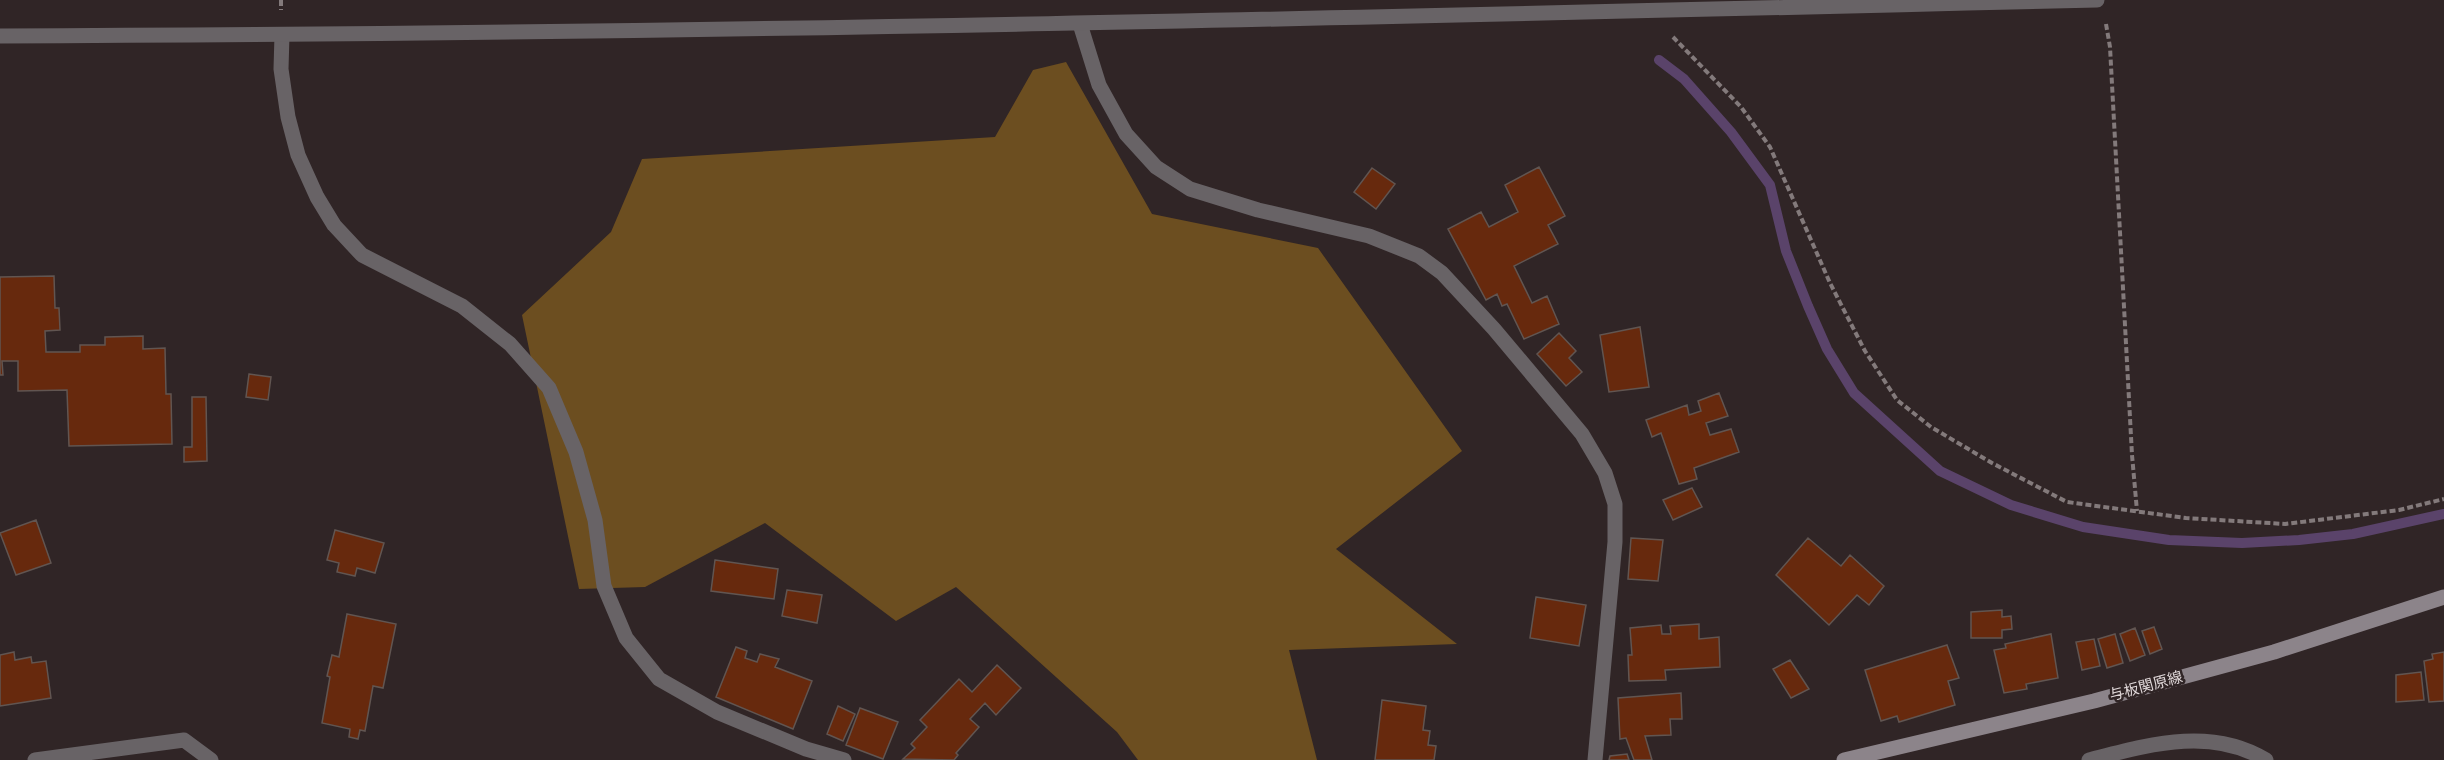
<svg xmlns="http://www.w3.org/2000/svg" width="2444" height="760" font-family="'DM Sans','Noto Sans JP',sans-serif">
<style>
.forest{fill:#6c4e20}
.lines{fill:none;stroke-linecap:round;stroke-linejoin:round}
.stream{stroke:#5a436a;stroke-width:10}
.building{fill:#67290d;stroke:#615551;stroke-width:1.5}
.path{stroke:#837a7b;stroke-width:4;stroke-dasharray:6 3;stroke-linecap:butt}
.minor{stroke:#686366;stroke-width:15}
.tertiary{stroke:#686366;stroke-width:15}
.secondary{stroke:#8c848a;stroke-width:15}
.labels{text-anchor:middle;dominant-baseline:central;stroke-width:5;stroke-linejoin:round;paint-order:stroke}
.street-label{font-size:15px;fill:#dfd7d8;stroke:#302526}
</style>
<rect width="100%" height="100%" fill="#302526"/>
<path class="forest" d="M1066,62l86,152 166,34 144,203 -126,98 121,95 -168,6 28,110h-179l-21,-28 -161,-145 -60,34 -131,-98 -120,64 -66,2 -57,-274 89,-83 31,-73 353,-22 38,-67z"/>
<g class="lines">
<path class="stream" d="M1659,60l25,19 47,53 39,53 16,66 22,55 19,43 27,44 86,78 71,34 72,22 86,13 73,3 57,-3 54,-6 91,-20"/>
</g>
<path class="building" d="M1539,167l26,49 -17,9 10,19 -44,22 18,37 15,-7 12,28 -35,15 -17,-35 -5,2 -5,-12 -11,6 -38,-71 33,-17 8,15 29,-15 -13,-27z
M1372,168l23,16 -19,25 -22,-17z
M54,276l1,32h4l1,22 -15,1 1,21h34v-7h25v-8l38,-1v13l22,-1 1,46h5l1,50 -103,2 -2,-56 -49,1v-30h-16l1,14h-3v-98z
M1640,327l9,60 -40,5 -9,-57z
M1559,333l17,18 -7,7 13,14 -16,14 -29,-32z
M249,374l22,3 -3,23 -22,-3z
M1719,393l9,23 -22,7 4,12 21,-6 8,23 -45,16 3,11 -18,5 -18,-51 -9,4 -6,-17 41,-15 2,10 12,-4 -3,-10z
M192,397h14l1,64 -23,1v-15h8z
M1692,488l10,19 -29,13 -10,-20z
M36,520l15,43 -35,12 -16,-42z
M335,530l49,13 -9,30 -18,-5 -2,8 -18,-4 2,-9 -12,-3z
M1631,538l32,2 -5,41 -30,-2z
M1808,538l33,28 9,-11 34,31 -15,19 -12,-10 -28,30 -53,-50z
M715,560l63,9 -4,30 -63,-8z
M787,590l35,5 -5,28 -35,-7z
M1536,597l50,8 -7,41 -49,-8z
M2002,610v7l9,-1 1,13 -10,1v8h-31v-26z
M347,614l49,10 -13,64 -10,-2 -8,45 -5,-1 -2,9 -9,-2 1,-8 -28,-6 8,-46 -3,-1 5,-21 7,2z
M1699,624v15l20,-2 1,30 -55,3 1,10 -37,1 -1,-26h4l-2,-27 31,-3 1,9h9l-1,-8z
M2154,627l8,22 -12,5 -8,-23z
M2135,628l10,27 -15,6 -10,-27z
M2051,634l7,44 -32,6 1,5 -23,4 -10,-43 12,-2 -1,-4z
M2115,634l8,29 -16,5 -9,-29z
M2094,639l6,27 -18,4 -6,-28z
M1947,645l12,33 -11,3 7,24 -56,17 -2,-6 -16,5 -16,-51z
M736,647l11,4 -2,7 12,4 3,-8 19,5 -4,8 37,14 -19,48 -77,-32z
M14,652l1,8 16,-3 1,6 14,-2 5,37 -51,8v-51z
M2444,652v49l-15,1 -5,-41 9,-2 -1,-5z
M1790,660l19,29 -18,9 -18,-29z
M997,665l24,23 -25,27 -11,-12 -15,16 9,8 -23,26 2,2 -4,5 -51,-1 12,-11 -4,-4 16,-17 -7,-7 39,-41 13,13z
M2421,672l3,28 -28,2v-27z
M1681,693l1,26h-12l1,16 -26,1 7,24h-18l-8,-22 -6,1 -2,-41z
M1382,700l44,6 -3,24 7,1 -2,14 8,1 -2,14h-59z
M838,706l17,8 -12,27 -16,-7z
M860,708l38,14 -15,37 -37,-14z
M1627,754l2,6h-20l1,-4z"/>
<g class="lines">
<path class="path" d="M281,0v10
M2106,24l4,23 22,408 5,56
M1673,37l68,70 29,40 60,136 35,68 32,49 34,27 61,36 75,39 119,16 99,6 114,-14 45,-11"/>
<path class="minor" d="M1080,24l19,61 27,49 30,33 34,22 68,21 111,26 50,20 23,17 52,56 88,105 23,39 10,31v38l-20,218
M282,35l-1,34 7,48 10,38 19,42 17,28 28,30 100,51 48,38 39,44 27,64 19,68 9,66 22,52 33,41 58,33 89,37 38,11
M35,760l149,-20 27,20
M2089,760c59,-15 121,-34 177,0"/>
<path class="tertiary" d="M0,36c699,-2 1398,-19 2097,-36"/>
<path class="secondary" d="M1844,760l250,-59 180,-49 170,-55"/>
</g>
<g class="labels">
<g class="street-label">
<text transform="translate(2146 686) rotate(-15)">与板関原線</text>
</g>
</g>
</svg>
